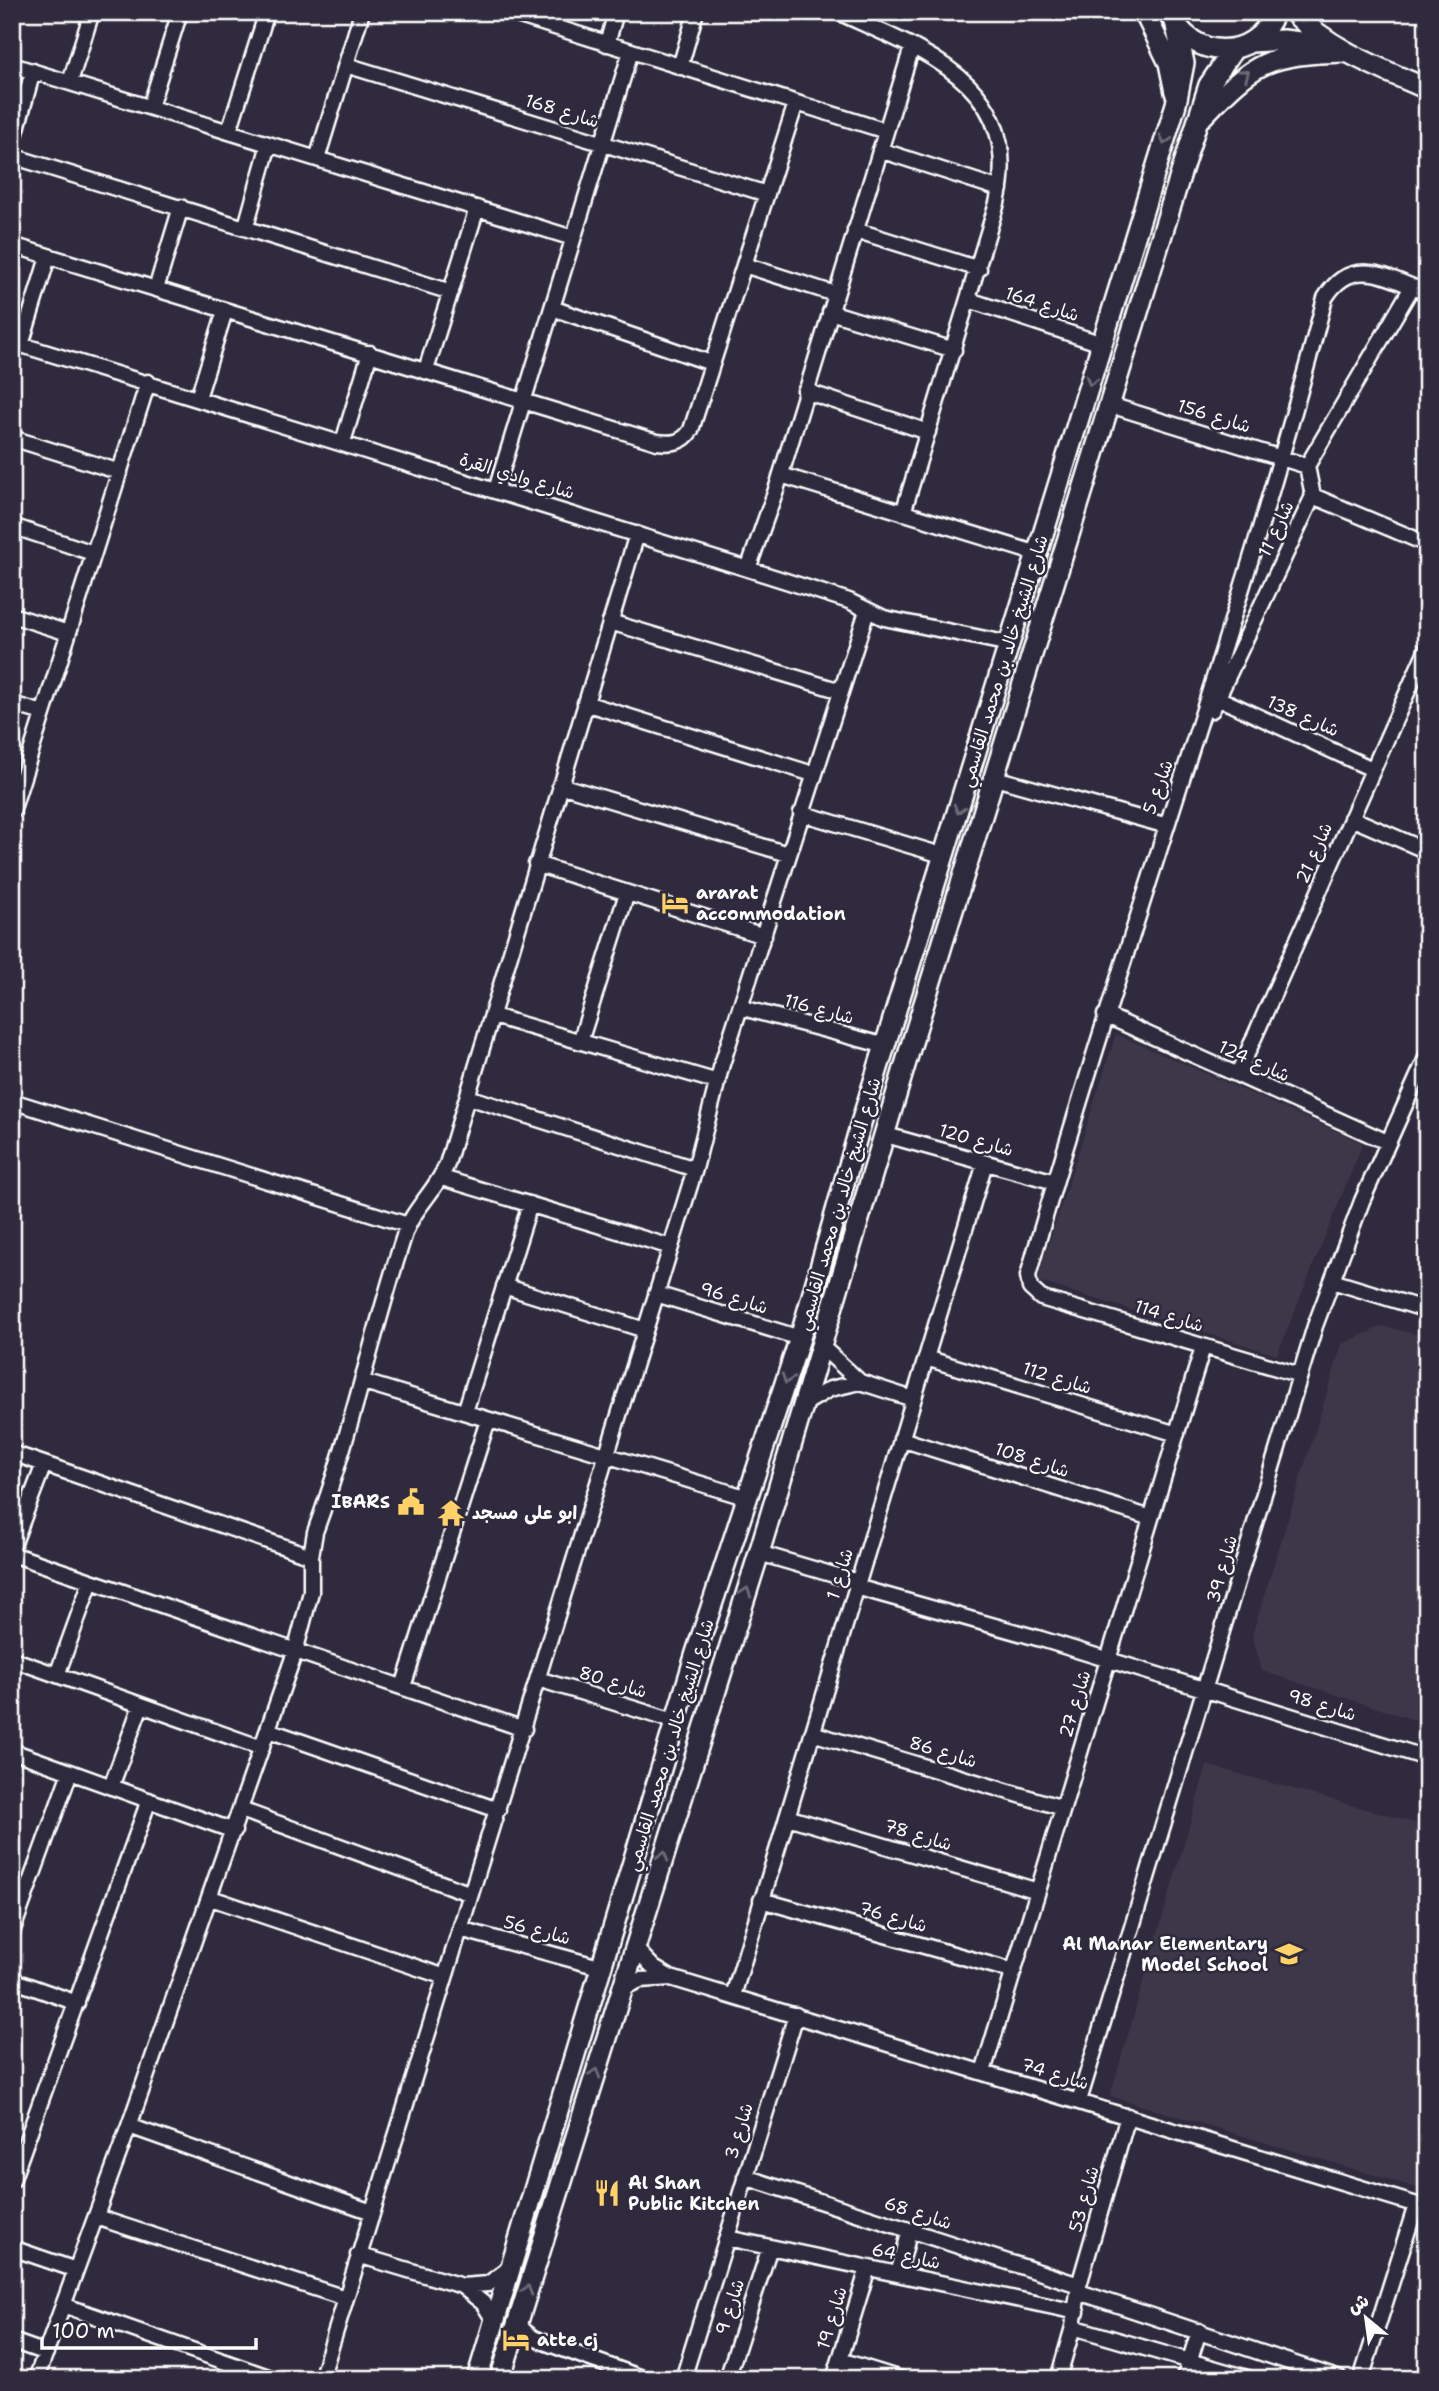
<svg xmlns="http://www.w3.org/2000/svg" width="1439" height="2391" font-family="'Shantell Sans','Playpen Sans Arabic',sans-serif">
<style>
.built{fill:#3c3749}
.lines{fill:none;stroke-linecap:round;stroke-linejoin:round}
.street-casing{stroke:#fff;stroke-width:19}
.secondary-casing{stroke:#fff;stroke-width:24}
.street{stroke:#2f2a3d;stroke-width:14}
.secondary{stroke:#2f2a3d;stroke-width:19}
.oneway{stroke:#6d6a77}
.labels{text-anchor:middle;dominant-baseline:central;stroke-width:5;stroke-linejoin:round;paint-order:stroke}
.street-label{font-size:18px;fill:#fff;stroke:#2f2a3d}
.poi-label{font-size:18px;font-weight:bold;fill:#fff;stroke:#2f2a3d;text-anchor:start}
</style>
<rect width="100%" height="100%" fill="#2f2a3d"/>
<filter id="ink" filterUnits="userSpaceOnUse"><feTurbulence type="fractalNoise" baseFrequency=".0143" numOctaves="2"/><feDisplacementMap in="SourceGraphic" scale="14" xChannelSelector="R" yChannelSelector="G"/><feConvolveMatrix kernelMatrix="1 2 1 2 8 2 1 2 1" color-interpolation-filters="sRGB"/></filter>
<g filter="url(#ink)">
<path class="built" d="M1116,1034l247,109 -86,212 -240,-74z
M1382,1326l45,11v387l-165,-53 -10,-36 90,-291z
M1207,1765l220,61v365l-317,-95z"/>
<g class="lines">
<defs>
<path id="street" d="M507,12l379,119
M838,12c85,39 187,72 159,191l-94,310
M607,44l9,-32
M12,65l561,173
M346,65l421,129
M680,67l16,-55
M70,82l22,-70
M150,107l30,-95
M229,131l38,-119
M12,147l21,-76
M880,150l120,39
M12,156l439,136
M317,159l45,-147
M246,226l23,-82
M855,230l124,39
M12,245l645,197c15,2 26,1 34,-12l105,-327
M744,265l91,29
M156,289l25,-82
M969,300l133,44
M552,308l159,55
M830,312l124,38
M12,342l736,227 101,32 35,17 126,26
M21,345l27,-88
M426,370l51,-162
M805,391l123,41
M198,398l27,-87
M1110,405l197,61
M12,438l108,34
M343,442l27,-89
M781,475l257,79
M496,490l135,-439
M1313,496l114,48
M12,526l81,27
M748,569l29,-82 135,-440
M12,615l56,18
M610,622l231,69
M1218,698l154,71
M585,703l228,71
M12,704l31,9
M1212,710l101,-214 -6,-30 105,-179
M995,778l169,47
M560,785l228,69
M12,812l136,-430
M801,813l144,43
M1351,818l76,33
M536,864l228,72
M743,1008l143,38
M1105,1015l282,127
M493,1016l225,66
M580,1042l47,-149
M1238,1074l189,-426
M468,1097l227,72
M12,1101l396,124
M886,1135l169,47
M442,1178l229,69
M1332,1281l95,29
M504,1286l141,44
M656,1294l144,44
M821,1346l39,36 53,17
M926,1358l251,76
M1300,1375l-259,-77 -11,-10 -2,-12c93,-328 211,-648 297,-978 27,-45 64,-20 102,-5
M364,1382l384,116
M804,1404l26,-15 30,-7
M465,1412l65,-208
M901,1439l250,79
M12,1453l299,103
M12,1548l32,-84
M759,1553l99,29
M12,1554l512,175
M856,1587l185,52 386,119
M12,1659l250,89
M57,1675l34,-94
M538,1679l139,43
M403,1687l85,-267
M268,1730l230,80
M812,1733l251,75
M12,1751l222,80
M111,1787l30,-82
M241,1810l230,84
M787,1817l251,74
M211,1898l234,79
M761,1900l252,71
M460,1929l143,39
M12,1932l58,-160
M634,1947l20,21 15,9
M12,1980l65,23
M622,1988l18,-8 31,-2 756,230
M733,1996l252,-833
M983,2072l220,-725
M1079,2101l236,-775 47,-125 65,-145
M129,2126l243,86
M745,2177l334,108
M12,2181l137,-381
M96,2217l249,81
M727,2238l350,74
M12,2248l64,22
M358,2255l104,31 26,-2 23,-17
M898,2274l12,-44
M463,2287l20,16 12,19
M1079,2292l261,87
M63,2305l211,74
M518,2319l5,11 10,8 112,41
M1073,2327l178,52
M12,2341l34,12
M840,2360l61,19
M684,2374l14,5
M36,2379l93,-253 166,-474 16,-60v-36l4,-24c36,-97 57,-198 89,-296 8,-27 33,-46 43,-72l190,-630
M321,2379l374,-1210 27,-105 145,-453
M683,2379l113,-364
M727,2379l43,-132
M834,2379l34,-111
M1058,2379l15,-52 6,-42 49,-169
M1184,2379l15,-48
M1361,2379l55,-174"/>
<path id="secondary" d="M1144,12l25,51 6,29
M1170,12c20,49 85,51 105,0
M1293,12c37,38 87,56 134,77
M1252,42l31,-2 34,4
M1202,117c54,-57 66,-63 145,-65
M477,2379l219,-726 104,-315 61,-215 315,-1019 8,-41 -8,-37
M500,2379l259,-826 150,-501 272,-879 28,-88 24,-35"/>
</defs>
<use href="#street" class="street-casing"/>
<use href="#secondary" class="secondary-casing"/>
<use href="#street" class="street"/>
<use href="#secondary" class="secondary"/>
</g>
<defs><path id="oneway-chevron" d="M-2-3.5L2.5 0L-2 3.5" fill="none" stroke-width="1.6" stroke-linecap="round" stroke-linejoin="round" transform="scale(1.75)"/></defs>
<g class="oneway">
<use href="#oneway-chevron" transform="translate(1245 74) rotate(-36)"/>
<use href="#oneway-chevron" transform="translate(1165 140) rotate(107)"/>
<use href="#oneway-chevron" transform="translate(1091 381) rotate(107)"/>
<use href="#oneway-chevron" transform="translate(959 809) rotate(106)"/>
<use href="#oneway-chevron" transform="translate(787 1379) rotate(108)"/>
<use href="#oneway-chevron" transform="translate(746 1592) rotate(-72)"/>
<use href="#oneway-chevron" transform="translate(663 1856) rotate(-73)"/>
<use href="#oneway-chevron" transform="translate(595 2073) rotate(-73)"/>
<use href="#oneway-chevron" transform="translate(527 2290) rotate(-73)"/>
</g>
</g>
<defs>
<symbol id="hotel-bare" viewBox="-9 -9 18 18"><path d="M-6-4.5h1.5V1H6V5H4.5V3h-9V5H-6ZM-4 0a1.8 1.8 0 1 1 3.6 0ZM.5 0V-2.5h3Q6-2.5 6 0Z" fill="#ffd166" stroke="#2f2a3d" stroke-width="2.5" paint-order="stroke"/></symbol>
<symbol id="civic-bare" viewBox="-9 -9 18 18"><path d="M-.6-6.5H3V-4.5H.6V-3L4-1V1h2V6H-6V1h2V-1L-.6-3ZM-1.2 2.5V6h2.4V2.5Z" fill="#ffd166" stroke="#2f2a3d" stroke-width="2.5" paint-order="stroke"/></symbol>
<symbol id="temple-bare" viewBox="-9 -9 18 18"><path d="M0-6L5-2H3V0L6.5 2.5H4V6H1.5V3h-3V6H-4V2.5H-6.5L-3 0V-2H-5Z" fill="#ffd166" stroke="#2f2a3d" stroke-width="2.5" paint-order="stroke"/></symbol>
<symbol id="school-bare" viewBox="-9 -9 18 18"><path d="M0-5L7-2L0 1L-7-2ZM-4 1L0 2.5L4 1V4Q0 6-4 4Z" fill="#ffd166" stroke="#2f2a3d" stroke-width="2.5" paint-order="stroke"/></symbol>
<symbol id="restaurant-bare" viewBox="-9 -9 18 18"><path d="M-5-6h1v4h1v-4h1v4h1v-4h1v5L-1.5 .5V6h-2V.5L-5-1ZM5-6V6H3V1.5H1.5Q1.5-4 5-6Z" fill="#ffd166" stroke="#2f2a3d" stroke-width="2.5" paint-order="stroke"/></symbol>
</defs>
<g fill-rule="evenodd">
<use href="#hotel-bare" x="656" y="884" width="38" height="38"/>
<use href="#civic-bare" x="392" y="1483" width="38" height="38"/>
<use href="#temple-bare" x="432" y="1494" width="38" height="38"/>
<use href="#school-bare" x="1270" y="1935" width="38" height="38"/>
<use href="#restaurant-bare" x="588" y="2174" width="38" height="38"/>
<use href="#hotel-bare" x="497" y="2321" width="38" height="38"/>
</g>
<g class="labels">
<g class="street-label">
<text transform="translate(562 111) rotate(17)">شارع 168</text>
<text transform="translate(1042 304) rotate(18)">شارع 164</text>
<text transform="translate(1214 416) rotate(17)">شارع 156</text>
<text transform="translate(517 476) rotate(17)">شارع وادي القرة</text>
<text transform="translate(1276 529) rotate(-65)">شارع 11</text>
<text transform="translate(1004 661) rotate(-73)">شارع الشيخ خالد بن محمد القاسمي</text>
<text transform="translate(1303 716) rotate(24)">شارع 138</text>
<text transform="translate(1158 787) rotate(-70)">شارع 5</text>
<text transform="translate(1314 853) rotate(-66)">شارع 21</text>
<text transform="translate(819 1009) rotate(15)">شارع 116</text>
<text transform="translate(1254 1061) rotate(24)">شارع 124</text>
<text transform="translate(976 1140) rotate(16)">شارع 120</text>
<text transform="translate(839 1204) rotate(-74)">شارع الشيخ خالد بن محمد القاسمي</text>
<text transform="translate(734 1298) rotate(17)">شارع 96</text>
<text transform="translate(1169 1316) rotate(17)">شارع 114</text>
<text transform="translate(1057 1378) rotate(17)">شارع 112</text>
<text transform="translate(1032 1460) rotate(18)">شارع 108</text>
<text transform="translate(1222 1569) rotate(-74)">شارع 39</text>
<text transform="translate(840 1574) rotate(-73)">شارع 1</text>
<text transform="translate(613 1682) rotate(17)">شارع 80</text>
<text transform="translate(1075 1704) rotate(-73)">شارع 27</text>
<text transform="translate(1322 1705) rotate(17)">شارع 98</text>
<text transform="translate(670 1745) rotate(-73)">شارع الشيخ خالد بن محمد القاسمي</text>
<text transform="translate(943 1752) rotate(17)">شارع 86</text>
<text transform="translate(918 1835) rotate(17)">شارع 78</text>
<text transform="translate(893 1917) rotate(16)">شارع 76</text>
<text transform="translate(537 1930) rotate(15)">شارع 56</text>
<text transform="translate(1055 2074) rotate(17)">شارع 74</text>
<text transform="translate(739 2131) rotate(-73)">شارع 3</text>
<text transform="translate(1084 2199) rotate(-74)">شارع 53</text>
<text transform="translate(918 2213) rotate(18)">شارع 68</text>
<text transform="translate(906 2256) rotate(12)">شارع 64</text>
<text transform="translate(730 2307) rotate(-72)">شارع 9</text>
<text transform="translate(832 2318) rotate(-73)">شارع 19</text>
</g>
<g class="poi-label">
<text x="696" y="893">ararat<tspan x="696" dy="21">accommodation</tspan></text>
<text x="390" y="1502" text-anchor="end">IBARS</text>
<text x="472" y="1513">ابو علی مسجد</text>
<text x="1268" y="1944" text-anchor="end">Al Manar Elementary<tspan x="1268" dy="21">Model School</tspan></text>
<text x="628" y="2183">Al Shan<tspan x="628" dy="21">Public Kitchen</tspan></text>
<text x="537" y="2340">atte cj</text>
</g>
</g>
<rect width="1439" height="2391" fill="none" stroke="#2f2a3d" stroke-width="42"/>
<rect x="21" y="21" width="1397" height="2349" fill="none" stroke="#fff" stroke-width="2.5" filter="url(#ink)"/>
<g transform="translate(1366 2318) rotate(331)" stroke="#2f2a3d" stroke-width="5" paint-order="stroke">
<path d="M0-5L12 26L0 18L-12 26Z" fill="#ffffff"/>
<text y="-10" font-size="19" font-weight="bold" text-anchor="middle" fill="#ffffff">ش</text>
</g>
<path d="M42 2338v10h214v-10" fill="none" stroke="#ffffff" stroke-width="3.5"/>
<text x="52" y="2338" font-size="21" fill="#ffffff" stroke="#2f2a3d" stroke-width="5" paint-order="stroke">100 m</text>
</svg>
